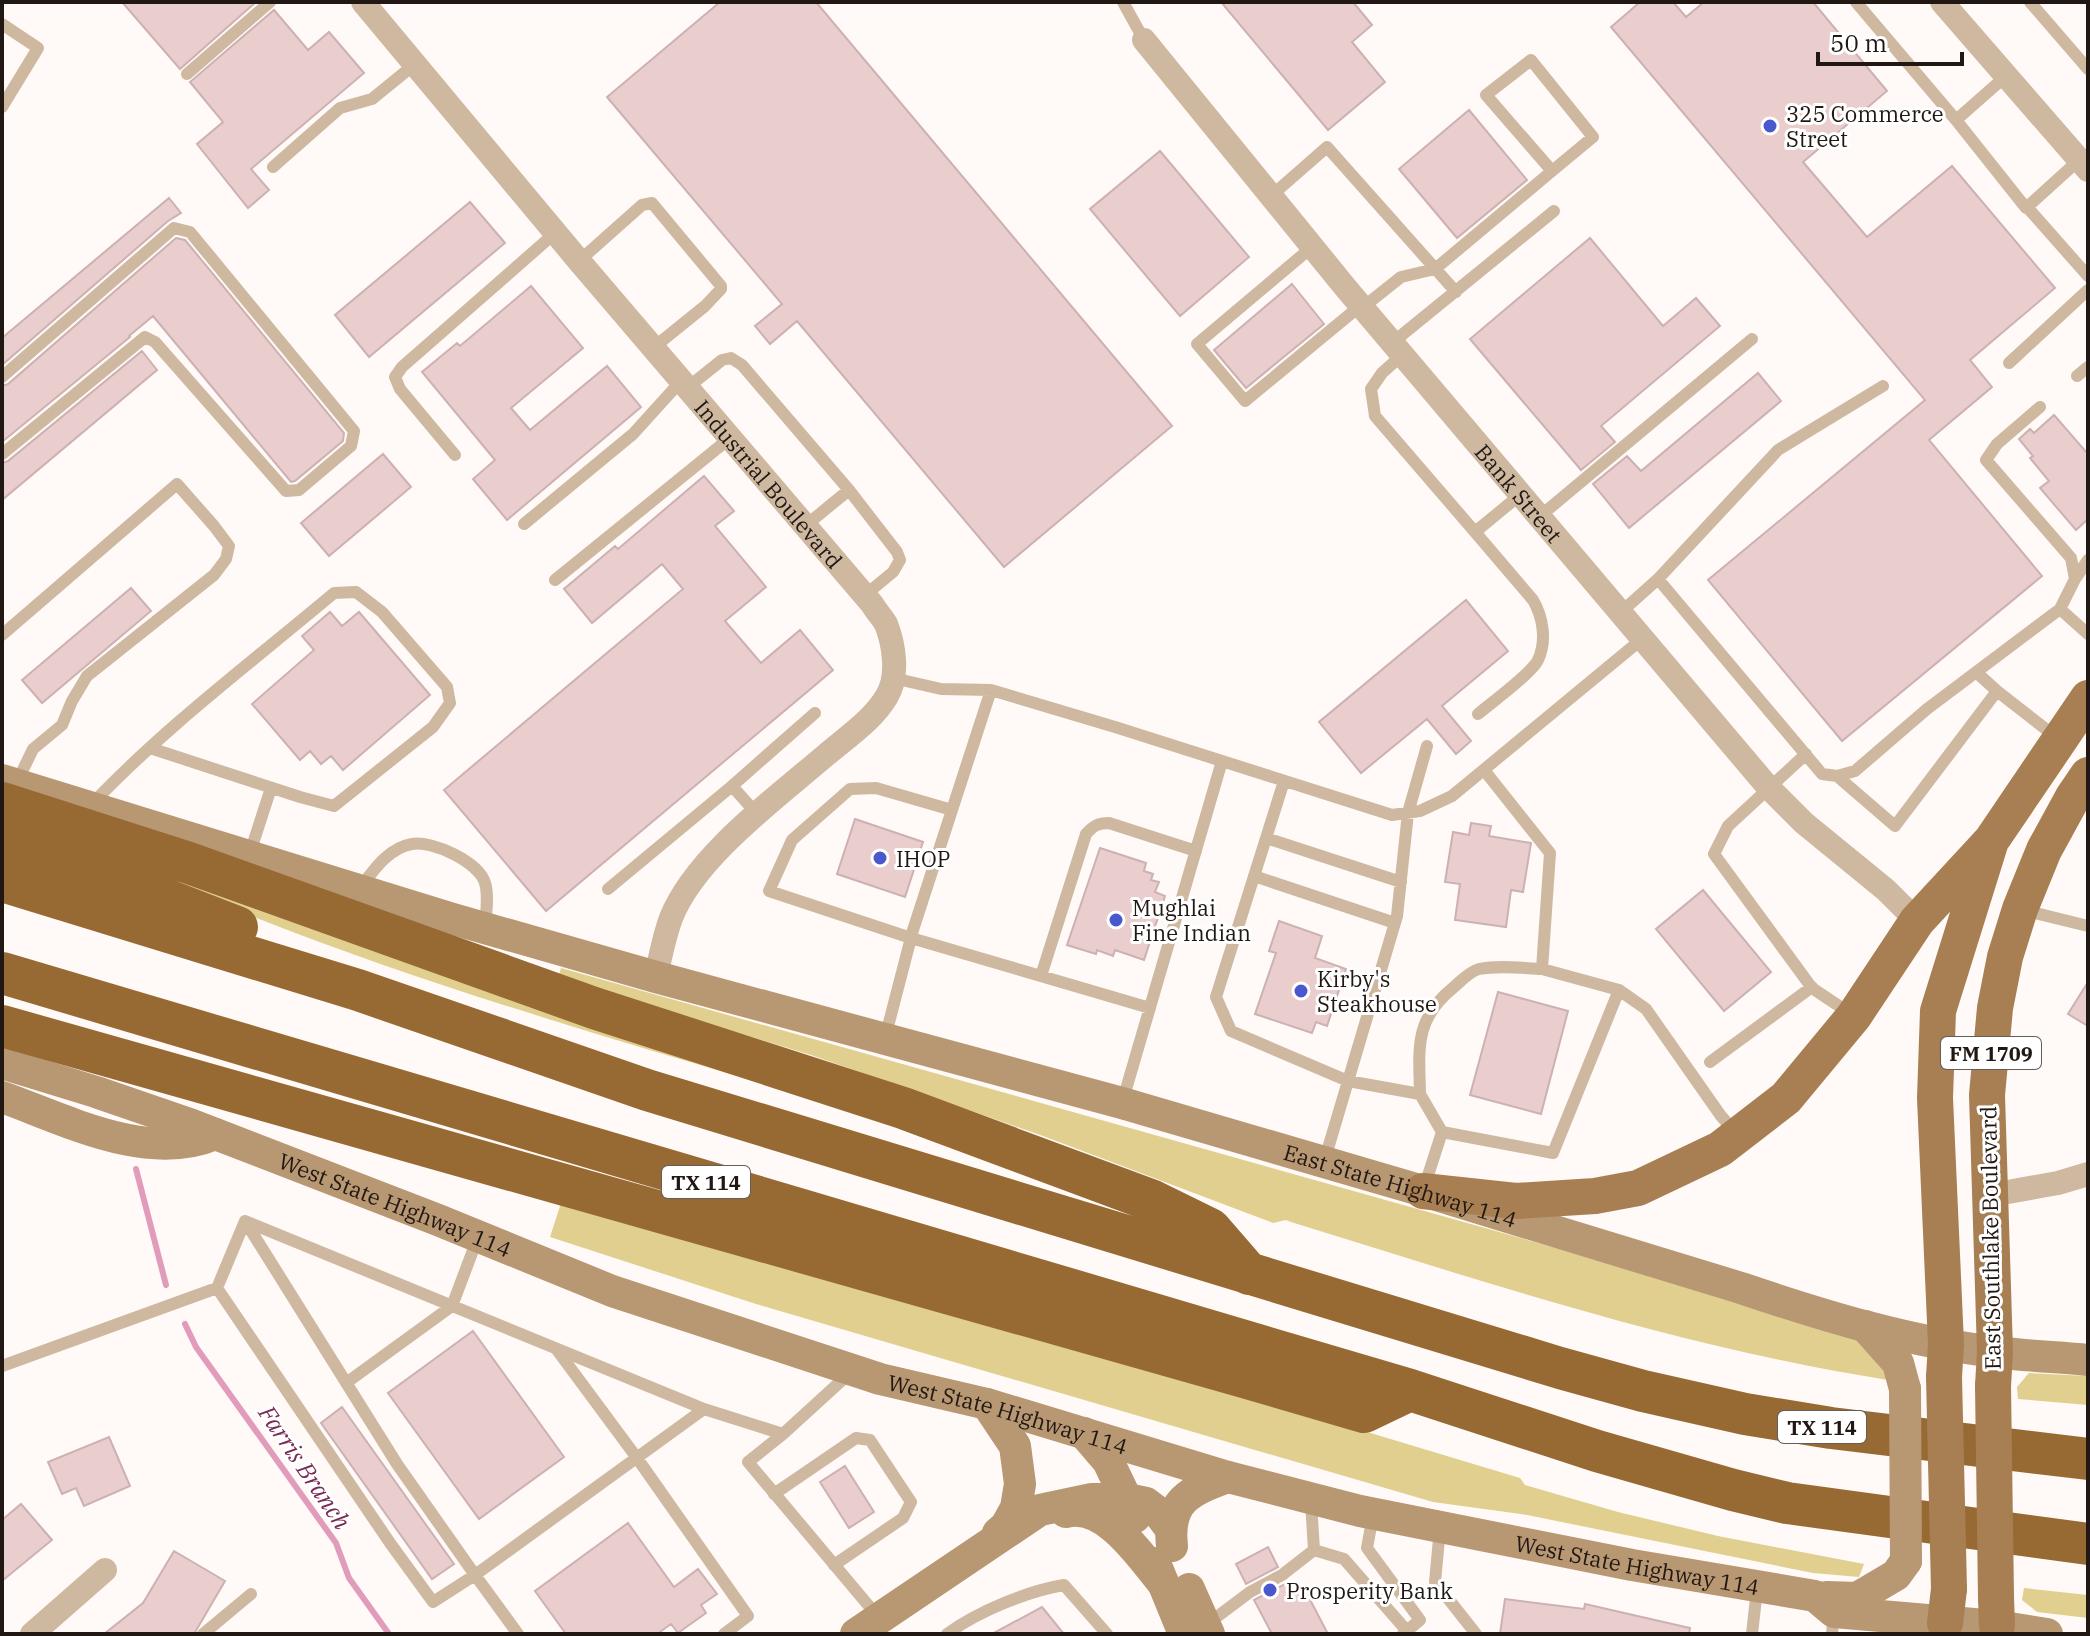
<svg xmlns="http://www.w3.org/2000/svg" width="2090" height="1636" font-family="'IBM Plex Serif',serif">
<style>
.green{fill:#e1cf8f}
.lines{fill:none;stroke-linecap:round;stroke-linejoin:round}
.stream{stroke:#e29cbb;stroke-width:6}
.building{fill:#eacece;stroke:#cdb1b2;stroke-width:2}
.lane{stroke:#ceb8a0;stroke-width:12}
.street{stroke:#ceb8a0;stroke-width:24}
.secondary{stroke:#b89773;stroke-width:32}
.primary{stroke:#a77f52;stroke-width:36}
.highway{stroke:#986a33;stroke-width:42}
.secondary-bridge{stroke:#b89773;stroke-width:32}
.primary-bridge{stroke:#a77f52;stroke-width:36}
.poi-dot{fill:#4a58cd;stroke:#fff;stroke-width:3}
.labels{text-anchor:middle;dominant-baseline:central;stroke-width:6;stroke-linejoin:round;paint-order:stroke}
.shield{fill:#fff;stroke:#645d5a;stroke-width:2}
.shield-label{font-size:20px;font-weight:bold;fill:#211814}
.poi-label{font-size:22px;fill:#211814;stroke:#fff;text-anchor:start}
.street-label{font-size:22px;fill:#211814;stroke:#fff}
.water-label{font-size:24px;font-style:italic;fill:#7a2954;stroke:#fff}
</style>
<rect width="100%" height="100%" fill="#fff9f7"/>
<path class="green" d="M72,833l811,287c-238,-73 -484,-138 -713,-238 -34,-15 -66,-33 -98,-49z
M561,968l1265,356 48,25 14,31c-204,-32 -400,-97 -597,-158l-5,-2 -13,3 -230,-87 -232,-81 -253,-77z
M561,1203l594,165 365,110 5,7 93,27 100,24 146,28 -5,13 -46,-4 -286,-58 -94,-13 -677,-198 -206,-67z
M2029,1373l59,3v29l-70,-6 -1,-12z
M2024,1588l64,7v23l-51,-6 -15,-12z"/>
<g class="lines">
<path class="stream" d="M136,1169l30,116
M185,1324l11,23 140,196 13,35 40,56"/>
</g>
<path class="building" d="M122,2h134l-76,67z
M720,2h96l356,424 -168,141 -207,-246 -27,23 -15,-18 27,-22 -175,-207z
M1221,2h132l19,23 -20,17 33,40 -57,48z
M1640,2h33l13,15 18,-15h109l74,89 -84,71 64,75 85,-71 103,122 -85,72 22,27 -63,53 113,136 -200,165 -134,-161 217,-180 -314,-373z
M274,10l34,40 21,-18 35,41 -113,96 18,21 -21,18 -51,-64 26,-22 -33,-40z
M1469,110l58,70 -70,58 -58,-69z
M1160,151l89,106 -69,59 -90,-107z
M169,198l12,15 -13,8 -166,144v-27z
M470,202l35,41 -136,114 -34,-42z
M176,238l9,2 159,193 -1,8 -48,40 -4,1 -138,-166 -24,20 1,1 -128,105v-56l6,-2z
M1590,238l73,88 33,-28 24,28 -119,100 14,16 -34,28 -111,-131z
M1292,284l32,40 -78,64 -32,-38z
M531,286l52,62 -72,60 19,22 77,-64 34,41 -134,113 -34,-41 22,-19 -73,-88 35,-29 3,3z
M142,351l15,19 -155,130v-37l6,-2z
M1758,373l23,28 -152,127 -36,-44 34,-28 14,15z
M2054,415l34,39v65l-12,11 -36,-42 9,-7 -19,-23 3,-2 -14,-17 11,-10 4,4z
M383,454l28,33 -82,69 -28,-33z
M704,476l30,35 -19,15 51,61 -41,34 36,42 39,-33 33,40 -287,241 -102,-121 239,-201 -21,-25 -70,59 -28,-34 51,-43 3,3z
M131,588l20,23 -109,92 -20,-23z
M1466,600l42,51 -66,55 29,35 -15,13 -29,-35 -66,54 -42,-51z
M330,612l12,14 17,-14 71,83 -87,75 -12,-14 -10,8 -11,-13 -10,9 -48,-56 62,-54 -12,-14z
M855,819l68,23 -18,55 -68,-23z
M1471,823l20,3 -2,10 42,7 -8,49 -12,-2 -5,37 -51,-7 5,-36 -15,-2 8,-50 16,3z
M1100,848l46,15 -2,8 9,3 -2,6 8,2 -4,10 10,4 -21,64 -29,-10 -2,6 -16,-6 -1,4 -29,-9z
M1703,890l68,82 -47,39 -68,-82z
M1279,921l43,15 -7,22 31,11 -19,57 -11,-4 -4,11 -57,-19 21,-61 -7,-2z
M2088,982v44l-20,-12z
M1498,992l70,19 -27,103 -71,-19z
M473,1331l91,126 -85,62 -91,-126z
M342,1407l112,157 -22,15 -111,-156z
M109,1437l21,49 -46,20 -8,-18 -14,6 -14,-32z
M845,1466l29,46 -25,16 -29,-46z
M21,1504l31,36 -50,41v-61z
M628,1523l46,64 24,-18 19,25 -16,11 5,8 -28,20 -7,-9 -14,10h-91l-31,-43z
M1268,1547l10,20 -32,17 -10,-20z
M174,1551l51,30 -31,53h-90l39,-31z
M1287,1583l5,10 12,-5 24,46h-56l-18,-34z
M1505,1599l79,10 1,-5 105,24 -1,6h-189z
M1042,1607l22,27h-72z"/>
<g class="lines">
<path class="lane" d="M1123,2l21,38
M1856,2l100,118
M2030,2l58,67
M2,24l36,24 -36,59
M187,74l83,-72
M2006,76l-50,44 70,88 53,-48
M273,167l67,-59 32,-9 43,-35
M1271,196l56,-49 129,145
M2027,207l61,69
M1312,247l-115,97 48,57 115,-95
M579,261l63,-56 10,-2 69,83v3l-16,17 -52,42
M1362,308l39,-31 34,-8 117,-98 -66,-76 45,-35 62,77 -41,34
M1392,343l162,-132
M1402,355l-20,18 -11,16 4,27 100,116
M2009,363l79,-73
M2077,376l11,-9
M2,377l172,-149 16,4 164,199 -3,15 -52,44 -13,1 -131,-149 -10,-5 -143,117
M687,388l35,-28 9,-2 11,7 107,125 48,62 3,8 -7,12 -29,24
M2040,407l-43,37 -11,16 85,98 4,21 -15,30
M455,455l-55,-66 -5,-12 7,-10 153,-134
M1539,517l213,-178
M524,524l109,-90 48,-53
M805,526l44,-36
M1658,579l164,195 15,2 18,-5 72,-62 133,-100 28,25
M2075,579l13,-19
M555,580l175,-142
M1620,613l38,-34 120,-129 105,-64
M2,635l175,-151 37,42 15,20 -3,13 -12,16 -127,101 -15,25 -10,24 -29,24 -16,33
M1976,672l21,19 59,46
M893,678l48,11 50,1 124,37 277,88 28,-4 32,-15 190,-157
M1478,714c13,-11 54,-41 60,-54 9,-19 5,-43 -5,-60l-58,-68 45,-37
M1806,754l-78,72 -14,28 98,134 39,26
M1484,770l66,83 -8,116 77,21 27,19 75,107 15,17
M1837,776l58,50 102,-135
M1284,781l-68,216 15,34 117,50 72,13c-1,-46 -6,-75 34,-107 7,-6 16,-16 25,-18 20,-4 42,-1 63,0
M91,805c74,-78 161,-143 243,-212l22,-1 26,20 65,75 3,16 -17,24 -99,79 -34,-9 -150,-49
M952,810l-76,-22 -26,1 -58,51 -23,51 142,47 239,70
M757,814l-25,-28 83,-73
M1266,838l135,44
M249,856l22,-68
M1254,876l141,47
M360,888c13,-17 28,-40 52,-44 20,-4 67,18 73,39 4,13 1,30 0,44
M608,889l124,-103
M2023,910l65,16
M1041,976l45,-142c7,-8 12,-11 23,-11l87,28
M885,1038l28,-108 78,-240
M1710,1062l102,-75
M1420,1094l22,38
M1122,1103l100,-342
M1324,1162l73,-246 11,-103 19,-67
M1424,1188l18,-56 111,21 66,-163
M245,1221l152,243 78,111 229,-166 79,25 -35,28 131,156
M217,1288l28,-67 459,188
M557,1350l80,108 111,158 -24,18
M2,1366l215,-78 173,255 43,59 42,-27 43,59
M346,1383l106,-77 26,-69
M783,1434l69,-63
M774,1494l82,-56 14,2 41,62 -8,16 -69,47
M1311,1502l3,48 30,9 63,72
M1373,1515l-6,33 53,72 -17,14
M1440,1528l-5,54 41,52
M1215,1627l-1,-8 36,-27 32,-17 32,-25
M203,1634l48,-40
M947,1634c30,-22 80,-43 117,-49l43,49
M1752,1634l5,-45
M1832,1634l2,-22"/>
<g class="street">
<path id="s1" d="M363,2l216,259 293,343c4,7 10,13 14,20 8,20 13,52 1,72 -14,24 -40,41 -61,59 -49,42 -131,102 -155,163 -7,19 -11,39 -15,59"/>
<path d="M1942,2l146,168"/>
<path id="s2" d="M1144,40l201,247 423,500 36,36 82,67 31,31"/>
<path d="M1991,1195l67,-12 30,-9"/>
<path d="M32,1634l73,-64"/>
</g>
<g class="secondary">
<path id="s3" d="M2,780l451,139 203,58 466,126 301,88 318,97c83,28 168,54 255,64 31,4 61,5 92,8"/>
<path id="s4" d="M2,1063l94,29 96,33 246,95 174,71 268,88 107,25 241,73 132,34 272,54 183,31 19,16 163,14 50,8"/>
<path d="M2,1097c64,23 146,66 213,37"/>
<path d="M1865,1326l33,37 7,26"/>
<path d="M987,1404l28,42 5,38 -4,24 -10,18 -8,7"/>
<path d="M1084,1433l24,28 27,56"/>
<path d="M1066,1512c40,-10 75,45 97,71"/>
<path d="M1172,1546c-5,-45 17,-55 56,-69"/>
<path d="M1155,1563l29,71"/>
<path d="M1189,1589l20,45"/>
<path d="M1827,1597l30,1 39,-23 10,-14"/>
<path d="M856,1634l184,-124 52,-11h35l19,4 12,9 12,16"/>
</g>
<path class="primary" d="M1423,1191l93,10 79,-5 43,-8 82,-39 66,-51 68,-82 63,-95 74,-80
M1944,1377l2,-33 -11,-246 3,-87 53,-170 97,-143
M1993,1386l2,-34 -8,-257 8,-87 10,-51 15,-48 24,-59 29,-53 15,-22
M1996,1597l1,29
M1945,1623l4,-34"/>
<path class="highway" d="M2,803l187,60 405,145 309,100 250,93 57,28 39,45
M2,838l57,20 178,69
M2,881l356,109 289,100 913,278 83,23 102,23 86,14 257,31
M2,973l1408,417 187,61 136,39 54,13 301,41
M2,1026l1235,349 127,37 46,-22"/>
<path class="secondary-bridge" d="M1905,1389l1,172"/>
<path class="primary-bridge" d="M1944,1377l5,212
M1993,1386l3,211"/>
</g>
<g class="poi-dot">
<circle cx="1770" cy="126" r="8"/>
<circle cx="880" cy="858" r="8"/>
<circle cx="1116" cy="920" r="8"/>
<circle cx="1301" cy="991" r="8"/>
<circle cx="1270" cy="1590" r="8"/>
</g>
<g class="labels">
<g class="shield">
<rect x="1941" y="1037" width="100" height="32" rx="6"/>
<rect x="662" y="1166" width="88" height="32" rx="6"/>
<rect x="1778" y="1411" width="88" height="32" rx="6"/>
</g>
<g class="shield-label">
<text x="1991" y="1053">FM 1709</text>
<text x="706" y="1182">TX 114</text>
<text x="1822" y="1427">TX 114</text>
</g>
<g class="poi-label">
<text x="1786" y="113">325 Commerce<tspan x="1786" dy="25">Street</tspan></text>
<text x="896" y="858">IHOP</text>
<text x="1132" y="907">Mughlai<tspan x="1132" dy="25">Fine Indian</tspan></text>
<text x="1317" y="978">Kirby's<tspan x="1317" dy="25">Steakhouse</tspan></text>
<text x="1286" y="1590">Prosperity Bank</text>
</g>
<g class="street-label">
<text stroke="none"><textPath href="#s1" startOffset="630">Industrial Boulevard</textPath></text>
<text stroke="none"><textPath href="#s2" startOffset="588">Bank Street</textPath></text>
<text stroke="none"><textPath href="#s3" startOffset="1456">East State Highway 114</textPath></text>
<text stroke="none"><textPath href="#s4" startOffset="418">West State Highway 114</textPath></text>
<text transform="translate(1990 1238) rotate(-91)">East Southlake Boulevard</text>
<text stroke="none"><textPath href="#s4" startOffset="1066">West State Highway 114</textPath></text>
<text stroke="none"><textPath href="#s4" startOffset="1714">West State Highway 114</textPath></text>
</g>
<g class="water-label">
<text transform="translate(305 1467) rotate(56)">Farris Branch</text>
</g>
</g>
<rect width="2090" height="1636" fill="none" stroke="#211814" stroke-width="8"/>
<path d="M1818 52v12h144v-12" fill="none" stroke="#211814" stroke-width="4"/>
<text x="1830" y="52" font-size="24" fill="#211814" stroke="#ffffff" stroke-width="6" paint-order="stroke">50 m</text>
</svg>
